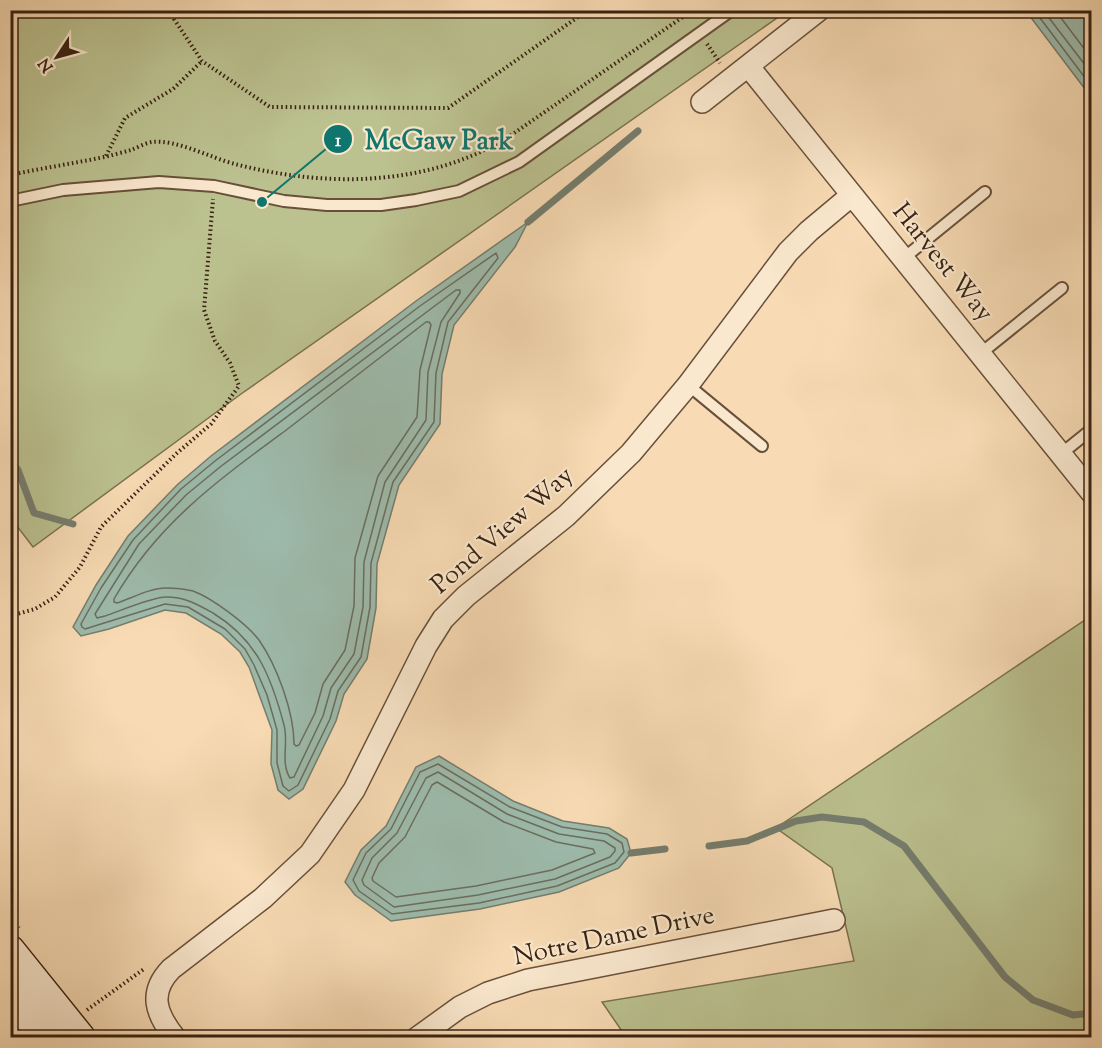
<svg xmlns="http://www.w3.org/2000/svg" width="1102" height="1048" font-family="'Sorts Mill Goudy',serif">
<style>
.green{fill:#bbc18f;stroke:#7a7150;stroke-width:1.5}
.water{fill:#9dbbac;stroke:#757d6e;stroke-width:1.5}
.lines{fill:none;stroke-linecap:round;stroke-linejoin:round}
.shore{stroke:#6a6e5e;stroke-width:1.5}
.stream{stroke:#757d6e;stroke-width:7}
.lane-casing{stroke:#68503a;stroke-width:14}
.street-casing{stroke:#68503a;stroke-width:24}
.secondary-casing{stroke:#382111;stroke-width:33}
.path{stroke:#382111;stroke-width:4;stroke-dasharray:1.5 3;stroke-linecap:butt}
.lane{stroke:#fae8ce;stroke-width:10}
.street{stroke:#fae8ce;stroke-width:21}
.secondary{stroke:#fae8ce;stroke-width:30}
.labels{text-anchor:middle;dominant-baseline:central;stroke-width:4.5;stroke-linejoin:round;paint-order:stroke}
.street-label{font-size:26px;fill:#382111;stroke:#fae8ce}
.leader{fill:none;stroke:#0f766e;stroke-width:2}
.callout-dot{fill:#0f766e;stroke:#fae8ce;stroke-width:2}
.mark-label{font-size:18px;text-anchor:middle;font-weight:bold;fill:#fff}
.callout-label{font-size:27px;text-anchor:middle;font-weight:bold;fill:#0f766e;stroke:#fae8ce;stroke-width:4.5;stroke-linejoin:round;paint-order:stroke}
</style>
<rect width="100%" height="100%" fill="#f8dbb4"/>
<filter id="stains"><feTurbulence type="fractalNoise" baseFrequency=".00333" numOctaves="4"/><feColorMatrix values="0 0 0 0 .2 0 0 0 0 .09 0 0 0 0 .02 0 0 0 .5 -.17"/></filter>
<radialGradient id="worn" r=".72"><stop offset=".6" stop-color="#630" stop-opacity="0"/><stop offset="1" stop-color="#630" stop-opacity=".3"/></radialGradient>
<path class="green" d="M10,11h777l-546,383 -208,153 -23,-30z
M1091,616v421h-465l-24,-35 252,-41 -22,-93 -56,-40z"/>
<path class="water" d="M1026,11h65v86z
M528,222l-13,25 -61,78 -12,49 -2,50 -41,61 -22,79 -1,44 -9,51 -23,35 -8,27 -33,68 -14,10 -11,-9 -7,-26 1,-34 -23,-63 -9,-15 -19,-18 -35,-21 -21,-3 -56,19 -28,7 -8,-9 23,-42 32,-49 49,-51 34,-29 205,-155z
M439,756l74,45 50,20 46,7 18,11 4,14 -12,15 -60,24 -79,17 -89,12 -36,-26 -10,-13 16,-32 25,-24 30,-59z"/>
<g class="lines">
<path class="shore" d="M1034,10l58,77
M1043,10l49,64
M1055,10l37,49
M496,253l2,5 -50,64 -12,51 -2,49 -41,60 -22,81 -1,44 -9,50 -23,34 -8,28 -32,66 -9,6 -6,-5 -6,-23v-33l-10,-35 -13,-30 -9,-16 -20,-20 -37,-22 -23,-3 -80,25 -3,-2 -1,-3 20,-36 32,-48 48,-51 34,-28 205,-155z
M456,290h4v3l-19,29 -13,50 -2,48 -41,62 -21,80 -1,45 -9,47 -23,34 -8,28 -29,61 -4,1c-10,-16 -1,-35 -6,-53 -13,-49 -27,-85 -71,-112 -16,-9 -28,-16 -47,-16 -14,0 -46,14 -61,19l-8,2 -2,-4 44,-70 47,-49 34,-28z
M426,322h3l2,3 -11,45 -3,47 -39,59 -23,82 -1,48 -9,44 -22,34 -8,29 -16,32 -3,1 -2,-2c0,-32 -17,-78 -35,-104 -12,-16 -47,-42 -66,-49 -8,-2 -19,-3 -27,-3 -16,0 -34,10 -49,15l-3,-1v-3c43,-75 103,-118 171,-168 47,-36 94,-73 141,-109z
M438,764l72,43 52,20 45,7 15,9 2,9 -9,11 -58,23 -78,17 -87,11 -33,-23 -6,-11 13,-27 25,-24 29,-57z
M438,772l69,42 52,20 45,7 11,7v3l-5,6 -55,22 -77,16 -84,12 -30,-22 -2,-5 10,-22 25,-25 29,-55z
M437,782l67,40 52,20 37,7 2,4 -43,17 -76,16 -80,11 -23,-16 -1,-3 7,-15 26,-26 27,-52z"/>
<path class="stream" d="M528,222l110,-91
M10,460l8,10 16,43 39,11
M709,846l38,-5 49,-20 26,-4 42,5 40,24 101,131 28,23 40,15 19,-2
M631,853l34,-4"/>
<defs>
<path id="lane" d="M10,201l53,-11 96,-8 55,4 70,15 43,4h54l35,-5 43,-9 60,-29 213,-152
M904,258l81,-66
M980,354l82,-66
M688,385l74,61
M1061,454l31,-25"/>
<path id="street" d="M749,67l343,426
M702,102l117,-92
M175,1038c-19,-24 -27,-45 -4,-69l92,-71 47,-44 44,-64 72,-144 17,-27 23,-23 100,-80 65,-63 57,-68 100,-133 21,-21 43,-36
M417,1038l43,-31 28,-14 40,-13 306,-60"/>
<path id="secondary" d="M10,951l70,87
M10,993l35,45"/>
</defs>
<use href="#lane" class="lane-casing"/>
<use href="#street" class="street-casing"/>
<use href="#secondary" class="secondary-casing"/>
<path class="path" d="M172,10l2,9 28,42 68,46 178,1 140,-98
M707,44l13,19
M106,156l19,-38 48,-29 29,-28
M10,175c33,-7 66,-12 99,-19 7,-2 15,-4 22,-6 6,-2 14,-7 21,-8 24,-3 59,16 83,22 76,20 162,23 236,-8 11,-4 22,-11 33,-16l189,-130
M10,616l25,-7 20,-12 25,-30 21,-40 76,-74 34,-29 28,-38 -9,-23 -15,-22 -11,-31 9,-111
M10,917l9,11
M87,1010l57,-41"/>
<use href="#lane" class="lane"/>
<use href="#street" class="street"/>
<use href="#secondary" class="secondary"/>
</g>
<g class="labels">
<g class="street-label">
<text transform="translate(942 263) rotate(51)">Harvest Way</text>
<text transform="translate(503 531) rotate(-41)">Pond View Way</text>
<text transform="translate(614 937) rotate(-12)">Notre Dame Drive</text>
</g>
</g>
<path class="leader" d="M262 202L338 139"/>
<g class="callout-dot">
<circle cx="262" cy="202" r="6"/>
<circle cx="338" cy="139" r="15"/>
</g>
<g class="mark-label">
<text x="338" y="146">1</text>
</g>
<g class="callout-label">
<text x="439" y="149">McGaw Park</text>
</g>
<rect width="1102" height="1048" fill="none" stroke="#f8dbb4" stroke-width="36"/>
<rect x="12" y="12" width="1078" height="1024" fill="none" stroke="#382111" stroke-width="3"/>
<rect x="18" y="18" width="1066" height="1012" fill="none" stroke="#382111" stroke-width="1.5"/>
<g transform="translate(57 57) rotate(234)" stroke="#fae8ce" stroke-width="4.5" paint-order="stroke">
<path d="M0-4.5L10 22L0 15L-10 22Z" fill="#382111"/>
<text y="-9" font-size="16" font-weight="bold" text-anchor="middle" fill="#382111">N</text>
</g>
<rect width="100%" height="100%" filter="url(#stains)"/>
<rect width="100%" height="100%" fill="url(#worn)"/>
</svg>
